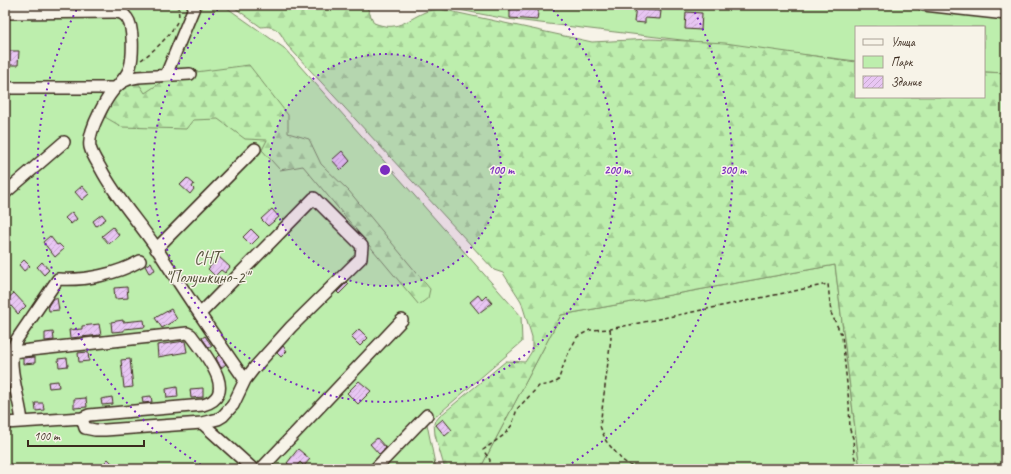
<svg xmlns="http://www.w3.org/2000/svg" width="1011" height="474" font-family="Caveat,sans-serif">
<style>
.green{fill:#bdeead;stroke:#7c8c66}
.forest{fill:url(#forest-firs);stroke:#7c8c66}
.building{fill:url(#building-hatch);stroke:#3b2a1e}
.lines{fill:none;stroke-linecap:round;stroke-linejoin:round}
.minor-casing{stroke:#3b2a1e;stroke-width:14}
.path{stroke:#3b2a1e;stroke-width:1.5;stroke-dasharray:4 3;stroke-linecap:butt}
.minor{stroke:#f7f3e8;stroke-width:11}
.ring{fill:none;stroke:#7b2cbf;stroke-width:2;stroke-dasharray:2 4}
.labels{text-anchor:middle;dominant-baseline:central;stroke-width:3;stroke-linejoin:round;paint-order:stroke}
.park-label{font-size:17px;fill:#55513b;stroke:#f7f3e8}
.centre{fill:#7b2cbf;stroke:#f7f3e8;stroke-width:2}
.ring-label{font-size:12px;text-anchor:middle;font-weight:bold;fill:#7b2cbf;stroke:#f7f3e8;stroke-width:3;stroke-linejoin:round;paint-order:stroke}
</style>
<defs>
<pattern id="forest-firs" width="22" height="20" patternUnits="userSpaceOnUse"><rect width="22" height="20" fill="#bdeead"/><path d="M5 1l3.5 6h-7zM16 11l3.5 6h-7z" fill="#a3cc94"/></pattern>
<pattern id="building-hatch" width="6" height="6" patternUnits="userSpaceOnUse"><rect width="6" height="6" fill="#e8c6f3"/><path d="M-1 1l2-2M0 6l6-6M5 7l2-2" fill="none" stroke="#c8aad0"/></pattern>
</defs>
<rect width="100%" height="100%" fill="#f7f3e8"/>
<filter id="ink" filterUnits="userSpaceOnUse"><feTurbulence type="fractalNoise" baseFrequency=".025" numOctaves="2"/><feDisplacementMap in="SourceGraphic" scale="8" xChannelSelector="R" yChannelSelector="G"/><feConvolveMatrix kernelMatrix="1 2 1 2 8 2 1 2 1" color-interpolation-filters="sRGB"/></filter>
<g filter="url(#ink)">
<path class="green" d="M5,5h218l61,43 237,268 1,26 -95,82 9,45h-431z
M433,5h573v68l-22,-1v-45h-128v34l-349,-42z
M835,265l25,204h-380l81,-154z"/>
<path class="forest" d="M231,5h135l8,18c23,9 31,-2 51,-11 4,-2 10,-2 15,-3l152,33 58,-3 75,4 131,19v35h128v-25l22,1v396h-146l-25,-204 -274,50 -81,154h-36v-3l-9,-31 -1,-12 6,-7 66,-55 19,1 7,-11v-14l-11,-36 -18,-28 -9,-3 -207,-225c-7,-13 -10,-20 -26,-18z
M249,65l39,50v18l21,6 12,25 28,27 81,98 -2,9 -9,7 -116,-139 -23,4 -18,-20 5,-10 -22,-1 -27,-20 -25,1 -7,9 -64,-2 -17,-10 12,-27 9,-6h13l6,9 15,-10 36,-11z"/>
<path class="building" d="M530,5h9l-2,15 -27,-2v-12l20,2z
M636,6l10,1v3l15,1 -1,8 -15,-1v5l-11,-1z
M686,12l16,1 -1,17 -16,-1z
M5,51h14l-1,14h-13z
M342,151l8,10 -9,9 -9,-10z
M187,178l7,6 -2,3 2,2 -4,5 -10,-9z
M82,186l7,8 -7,6 -7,-8z
M272,209l7,8 -11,9 -7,-7z
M72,212l5,7 -6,5 -6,-6z
M102,214l4,5 -10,7 -3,-5z
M113,227l6,8 -10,9 -7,-8z
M251,229l8,8 -8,8 -8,-8z
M50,236l7,9 2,-1 5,5 -9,8 -12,-15z
M219,257l11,10 -5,6 -4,-3 -6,6 -7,-7z
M24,260l6,6 -6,5 -5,-6z
M42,262l7,8 -5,5 -7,-8z
M151,262l4,8 -6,3 -4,-7z
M347,282l2,2 -10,10 -2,-2z
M127,287l1,11 -13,1 -1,-11z
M14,293l12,13 -8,8 -12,-14z
M478,295l4,5 4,-4 6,7 -13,10 -9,-11z
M53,298h4l2,12 -10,1 -1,-5z
M171,309l6,10 -15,9 -7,-10z
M123,320v2l21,-2 1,7 -21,2v2l-12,1 -1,-10z
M99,324l2,11 -31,3 -1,-8 13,-1v-3z
M359,329l9,9 -8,8 -9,-9z
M53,332l1,8 -9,1v-8z
M205,336l7,10 -3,2 -7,-10z
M185,341l2,11 -29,5 -1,-12z
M283,346l4,5 -6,6 -4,-4z
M88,352l1,9 -10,1 -1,-9z
M219,355l7,9 -5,4 -5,-10z
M35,357v6l-12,1v-6z
M67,358l1,8 -9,1 -1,-8z
M130,359l3,28 -9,1 -3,-28z
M58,381l1,6 -10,1 -1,-6z
M359,381l12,10 -13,13 -11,-11z
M177,387l1,10 -11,1 -1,-9z
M203,388v9l-12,1 -1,-9z
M151,396l1,6 -9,1 -1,-6z
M112,397l1,7 -11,1 -1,-6z
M86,398l1,9 -13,1v-9z
M35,403h8l1,7 -8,1z
M443,419l9,11 -7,6 -9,-11z
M377,438l9,10 -7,6 -9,-10z
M298,449l12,10 -6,7 -4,-4 -6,7 -7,-6z
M108,459l6,6 -4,4h-2l-5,-5z"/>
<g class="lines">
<defs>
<path id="minor" d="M924,5l82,9
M5,13l109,-1c5,0 10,1 13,6 7,9 6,39 3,49 -2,7 -6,11 -10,16
M190,74l-52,3c-6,1 -12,2 -17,6 -13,9 -34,49 -31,64 2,8 7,15 11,22 15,29 38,53 56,80 28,44 58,88 88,131
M166,75l29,-70
M5,88h110
M5,193l59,-51
M156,249l99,-100
M82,418l3,10 10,2h10l97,-7 16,-4 5,-3 10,-11 12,-25 10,-13 36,-40 70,-69 1,-12 -48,-48 -114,116
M22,422c-2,-25 -18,-61 -5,-83l41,-60c27,2 59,-5 82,-18
M5,423l77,-5 7,-3 114,-10c38,-10 0,-53 -12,-70l-4,-2 -175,19
M202,423l51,46
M261,469l141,-149
M375,469l52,-54"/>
</defs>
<use href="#minor" class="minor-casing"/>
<path class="path" d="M178,5l1,12
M141,60c14,-10 28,-23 36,-38
M610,329l1,9 -11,88 6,15 16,19 13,9
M489,469l1,-9 -7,-10 21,-15 8,-10 5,-16 22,-23 11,-2 8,-3 8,-23 11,-21 13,-7 20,-1 218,-45 3,29 11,23 7,67 1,27 3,8 1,17 4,14"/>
<use href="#minor" class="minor"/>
</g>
</g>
<circle cx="385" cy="170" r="116" fill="#7b2cbf" fill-opacity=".12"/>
<g class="ring">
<circle cx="385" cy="170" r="116"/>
<path d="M549 6A232 232 0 1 1 221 6"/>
<path d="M206 468A348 348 0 0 1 78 7M692 7A348 348 0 0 1 564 468"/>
</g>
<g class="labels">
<g class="park-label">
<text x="207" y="257">СНТ<tspan x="207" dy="20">"Полушкино-2"</tspan></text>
</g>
</g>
<circle cx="385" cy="170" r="6" class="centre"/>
<g class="ring-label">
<text x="501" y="174">100 m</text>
<text x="617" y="174">200 m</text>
<text x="733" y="174">300 m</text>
</g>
<rect width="1011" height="474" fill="none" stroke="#f7f3e8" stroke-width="20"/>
<rect x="10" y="10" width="991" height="454" fill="none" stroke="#3b2a1e" stroke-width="1.5" filter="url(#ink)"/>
<rect x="855" y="26" width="130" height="72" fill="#f7f3e8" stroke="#aca397"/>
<rect x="863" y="39" width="20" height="6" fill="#f7f3e8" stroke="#aca397"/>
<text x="891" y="46" font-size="12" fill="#3b2a1e">Улица</text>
<rect x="863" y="56" width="20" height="12" fill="#bdeead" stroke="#aca397"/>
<text x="891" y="66" font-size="12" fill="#3b2a1e">Парк</text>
<rect x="863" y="76" width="20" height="12" fill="url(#building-hatch)" stroke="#aca397"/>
<text x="891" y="86" font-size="12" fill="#3b2a1e">Здание</text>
<path d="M28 440v6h116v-6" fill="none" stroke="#3b2a1e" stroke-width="2"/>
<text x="34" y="440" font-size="12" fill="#3b2a1e" stroke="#f7f3e8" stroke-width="3" paint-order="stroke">100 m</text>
</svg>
